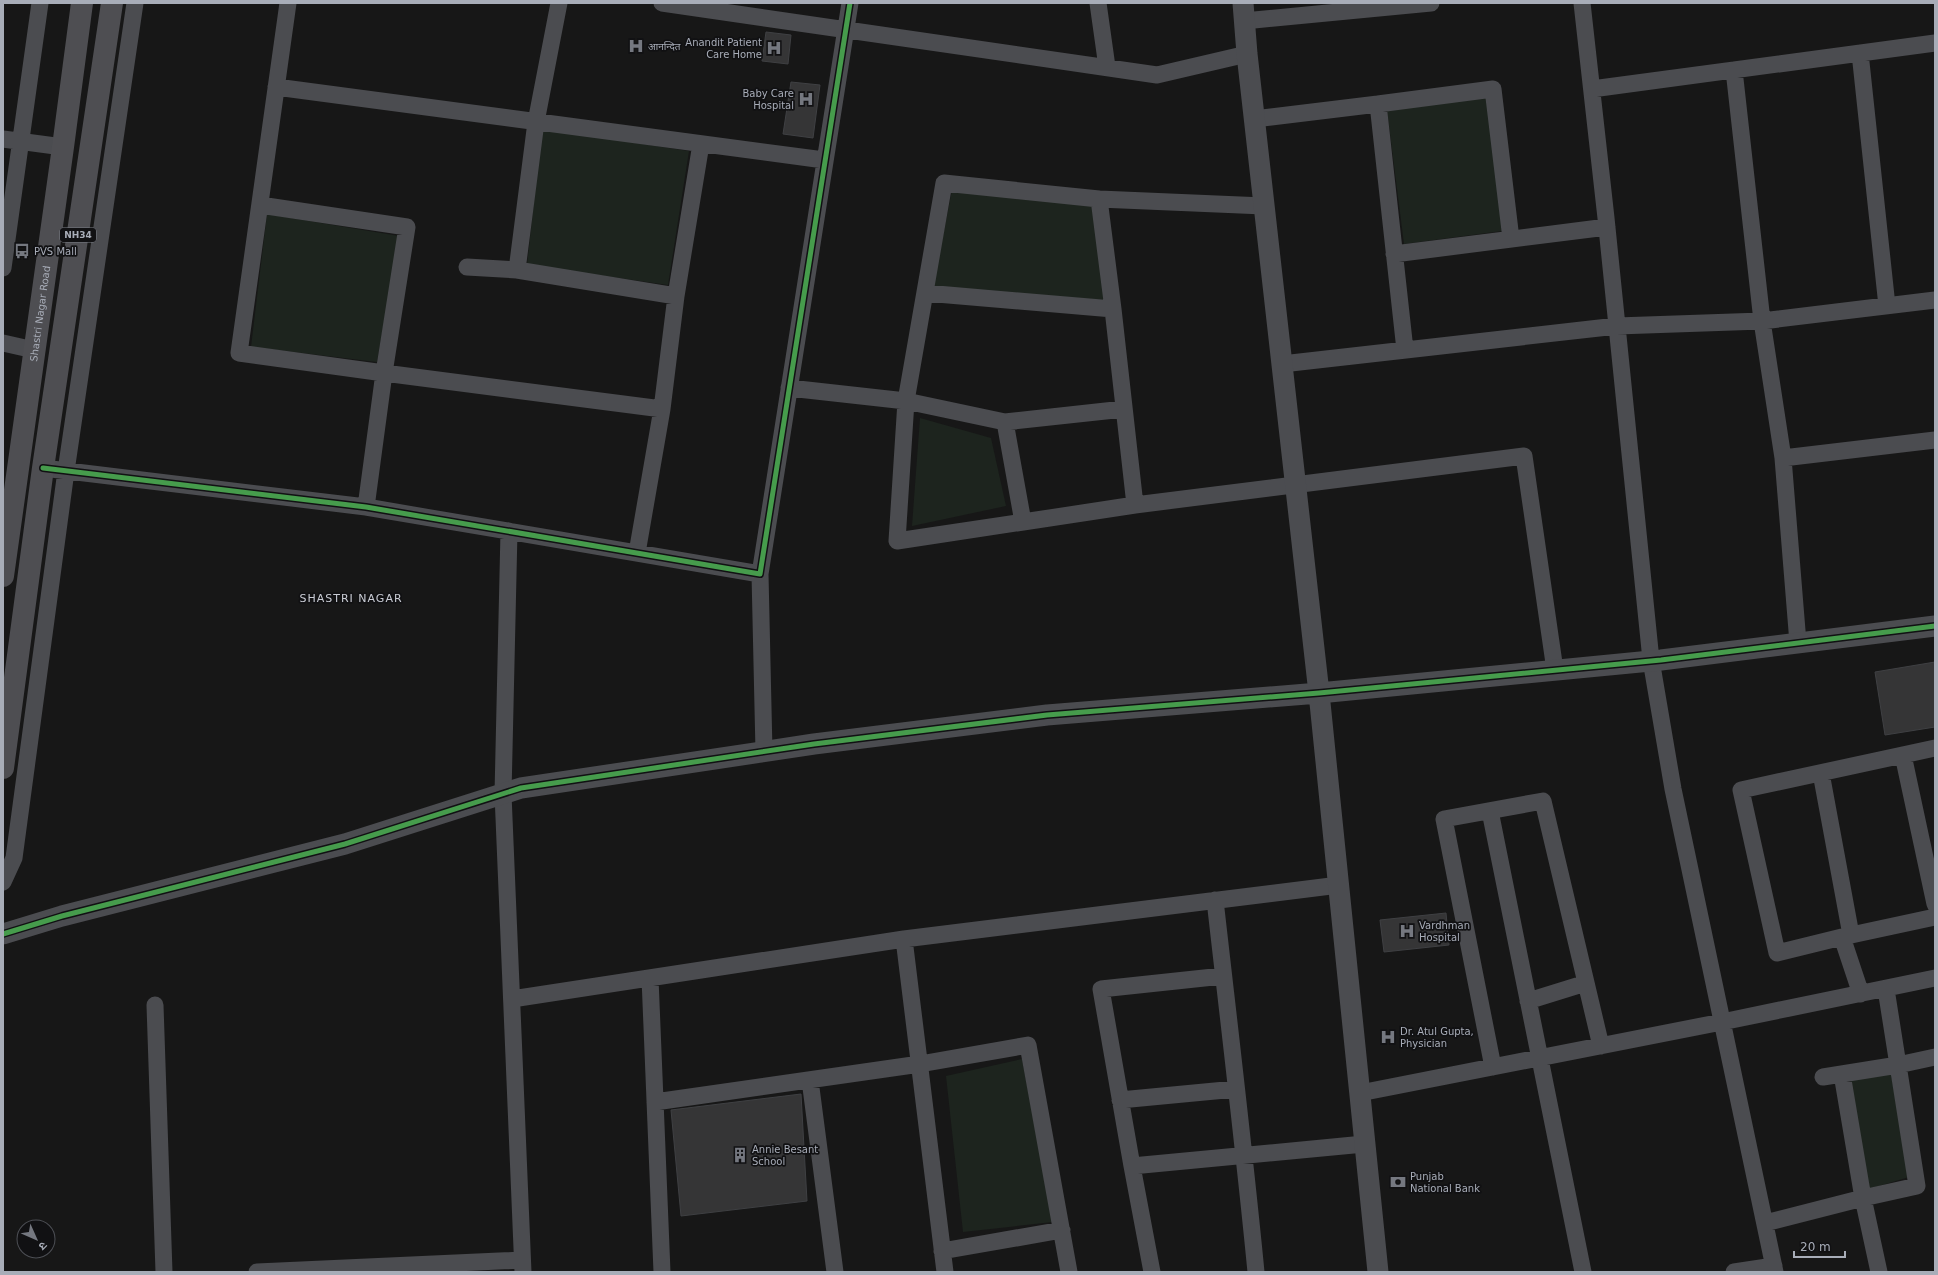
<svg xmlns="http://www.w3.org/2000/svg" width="1938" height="1275" font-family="'DejaVu Sans','Noto Sans Devanagari',sans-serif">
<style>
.green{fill:#1d241e}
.building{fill:#353536;stroke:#3f4043}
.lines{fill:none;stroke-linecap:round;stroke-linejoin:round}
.minor{stroke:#4b4c50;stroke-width:17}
.tertiary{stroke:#4b4c50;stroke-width:21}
.trunk{stroke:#4e4e52;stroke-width:22}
.cycleway-casing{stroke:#111113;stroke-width:8}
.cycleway{stroke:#469c4c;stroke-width:5}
.labels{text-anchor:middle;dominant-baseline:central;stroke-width:3.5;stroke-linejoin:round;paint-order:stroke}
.shield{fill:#111113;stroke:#7b7e86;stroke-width:1}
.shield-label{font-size:9px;font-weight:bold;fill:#a8adb8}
.poi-label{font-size:10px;fill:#a8adb8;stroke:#111113;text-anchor:start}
.street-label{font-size:10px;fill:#a8adb8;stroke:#111113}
.neighbourhood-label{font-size:11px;letter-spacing:1px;fill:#c9ccd4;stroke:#111113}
</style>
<rect width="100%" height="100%" fill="#171717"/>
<path class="green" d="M1487,97l15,134 -98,13 -17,-134z
M542,129l147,22 -21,134 -141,-20z
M952,190l142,16 10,94 -171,-13z
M267,214l132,22 -22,126 -126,-15z
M920,418l71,20 15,68 -94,20z
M1022,1059l31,163 -90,10 -17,-156z
M1891,1074l18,103 -40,12 -19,-110z"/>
<path class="building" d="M766,32l25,3 -3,29 -26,-3z
M791,82l29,3 -7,53 -30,-4z
M1935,662v65l-50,8 -10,-63z
M1446,913l3,32 -65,7 -4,-32z
M801,1094l6,107 -126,15 -10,-106z"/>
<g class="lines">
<path class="minor" d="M559,3l-23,119 -19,148 159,26 25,-152
M662,3l495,72 90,-21
M1098,3l9,64
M1582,3l24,215 45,442 22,129 102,483
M1244,21l187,-18
M1860,53l27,253
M1734,70l28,251 173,-21
M276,87l548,73
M1592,89l343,-46
M1378,104l115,-15 18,150
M1254,119l124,-15 27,246
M3,139l60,8
M1099,199l165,7
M260,205l147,22 -23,146 -145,-20 49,-350
M1394,254l213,-27
M467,267l50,3
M3,268l37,-265
M3,343l31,7
M1282,364l335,-38 145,-5 21,137
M789,388l117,13 38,-218 155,16 14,110 -188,-16
M906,401l99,21 18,100 -126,19z
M1005,422l119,-13
M43,468l323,39 394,67 90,-571
M1135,505l389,-49 31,214
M366,507l18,-134 278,36 14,-113
M1023,522l112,-17 -22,-196
M509,531l-6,263 20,478
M637,553l25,-144
M760,574l4,178
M1798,643l-15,-185 152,-18
M1903,755l32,149
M1821,773l30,162
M1490,811l93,461
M3,882l11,-24 52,-387 69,-468
M1215,900c14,124 29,248 41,372
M1842,937l93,-20
M904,939l41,333
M650,978l12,294
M1861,994l-19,-57 -65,16 -36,-163 194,-42
M512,999l392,-60 435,-54
M1528,1001l58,-18
M155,1005l9,267
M1493,1067l-49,-248 99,-18 58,245
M1842,1074l21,124 54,-12 -19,-121 37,-8
M1823,1077l75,-12 -12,-76
M810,1080l25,192
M1360,1093l362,-71 213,-44
M1120,1100l116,-11
M655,1102l265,-38 108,-19 41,227
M1132,1166l-31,-177 122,-13
M1765,1223l98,-25 16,74
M942,1251l120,-21
M257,1272l265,-12
M1152,1272l-20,-106 232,-22
M1734,1272l40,-6"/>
<path class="tertiary" d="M1243,3l4,51 72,639 59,579
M3,934l59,-18 283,-72 176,-56 293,-44 233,-29 272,-22 342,-33 274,-34"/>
<g class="trunk">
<path id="s1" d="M3,576l60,-429 19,-144"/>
<path d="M3,768l40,-300 69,-465"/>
</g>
<defs>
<path id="cycleway" d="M43,468l323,39 394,67 90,-571
M3,934l59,-18 283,-72 176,-56 293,-44 233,-29 272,-22 342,-33 274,-34"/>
</defs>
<use href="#cycleway" class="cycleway-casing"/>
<use href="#cycleway" class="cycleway"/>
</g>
<defs>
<symbol id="hospital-bare" viewBox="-9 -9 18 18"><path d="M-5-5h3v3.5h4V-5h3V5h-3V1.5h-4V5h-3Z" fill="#757880" stroke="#111113" stroke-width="2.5" paint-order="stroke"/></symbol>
<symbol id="bus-bare" viewBox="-9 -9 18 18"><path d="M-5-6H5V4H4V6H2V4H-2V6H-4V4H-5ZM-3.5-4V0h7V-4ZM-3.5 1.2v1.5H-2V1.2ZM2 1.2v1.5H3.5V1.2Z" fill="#757880" stroke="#111113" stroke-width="2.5" paint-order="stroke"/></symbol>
<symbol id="building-bare" viewBox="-9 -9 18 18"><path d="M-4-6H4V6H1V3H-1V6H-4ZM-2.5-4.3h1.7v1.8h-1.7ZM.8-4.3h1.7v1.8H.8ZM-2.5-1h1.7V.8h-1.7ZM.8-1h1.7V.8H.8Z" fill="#757880" stroke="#111113" stroke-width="2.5" paint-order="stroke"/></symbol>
<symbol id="bank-bare" viewBox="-9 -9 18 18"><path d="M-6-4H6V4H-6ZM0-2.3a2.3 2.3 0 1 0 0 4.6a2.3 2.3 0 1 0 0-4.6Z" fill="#757880" stroke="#111113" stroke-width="2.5" paint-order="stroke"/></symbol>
</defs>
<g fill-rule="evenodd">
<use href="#hospital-bare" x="625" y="35" width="22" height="22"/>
<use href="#hospital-bare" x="763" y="37" width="22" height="22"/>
<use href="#hospital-bare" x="795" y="88" width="22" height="22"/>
<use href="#bus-bare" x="11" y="240" width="22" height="22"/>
<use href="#hospital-bare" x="1396" y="920" width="22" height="22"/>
<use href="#hospital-bare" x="1377" y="1026" width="22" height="22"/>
<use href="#building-bare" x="729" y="1144" width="22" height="22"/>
<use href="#bank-bare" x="1387" y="1171" width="22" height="22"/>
</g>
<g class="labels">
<rect class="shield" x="60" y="228" width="36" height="14" rx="3"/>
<g class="shield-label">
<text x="78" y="235">NH34</text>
</g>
<g class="poi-label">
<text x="762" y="42" text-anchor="end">Anandit Patient<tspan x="762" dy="12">Care Home</tspan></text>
<text x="648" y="46">आनन्दित</text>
<text x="794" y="93" text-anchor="end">Baby Care<tspan x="794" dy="12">Hospital</tspan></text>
<text x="34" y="251">PVS Mall</text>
<text x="1419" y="925">Vardhman<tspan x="1419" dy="12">Hospital</tspan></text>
<text x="1400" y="1031">Dr. Atul Gupta,<tspan x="1400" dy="12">Physician</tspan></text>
<text x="752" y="1149">Annie Besant<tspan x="752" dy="12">School</tspan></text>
<text x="1410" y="1176">Punjab<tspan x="1410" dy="12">National Bank</tspan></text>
</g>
<g class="street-label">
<text stroke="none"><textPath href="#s1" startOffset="265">Shastri Nagar Road</textPath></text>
</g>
<g class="neighbourhood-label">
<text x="351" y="598">SHASTRI NAGAR</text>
</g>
</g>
<rect width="1938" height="1275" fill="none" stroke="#a8adb8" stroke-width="8"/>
<g transform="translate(36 1239) rotate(135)"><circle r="19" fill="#111113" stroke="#4d4f55"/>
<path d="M0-3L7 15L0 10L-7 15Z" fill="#757880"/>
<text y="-6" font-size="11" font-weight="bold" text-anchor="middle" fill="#a8adb8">उ</text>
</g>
<path d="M1794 1251v6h51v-6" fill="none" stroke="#a8adb8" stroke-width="2"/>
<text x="1800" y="1251" font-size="12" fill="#a8adb8" stroke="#111113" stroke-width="3" paint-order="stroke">20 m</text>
</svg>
